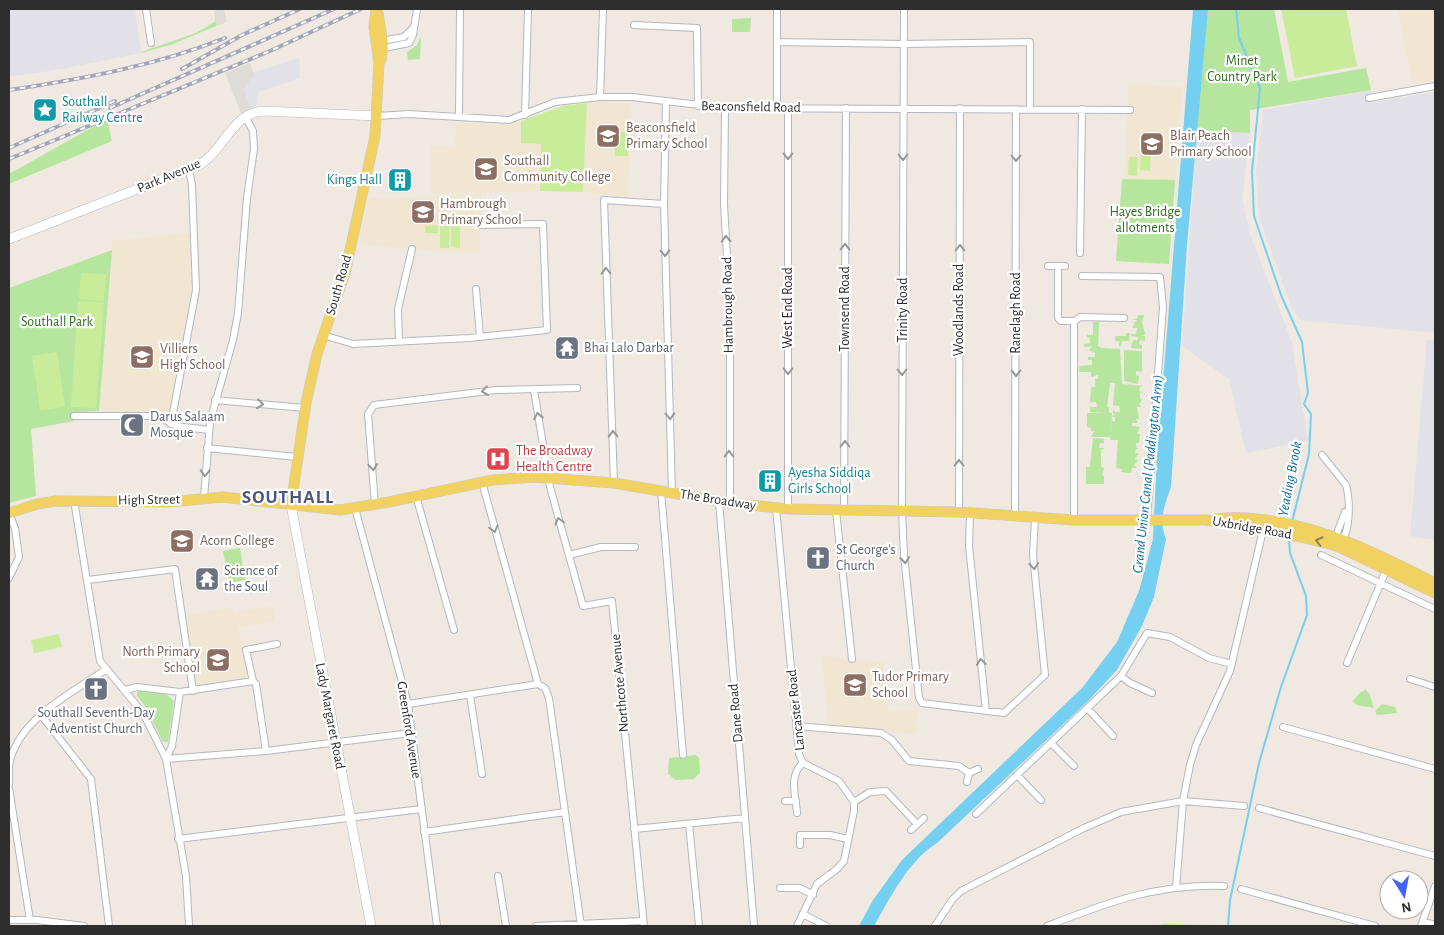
<svg xmlns="http://www.w3.org/2000/svg" width="1444" height="935" font-family="'Alegreya Sans',sans-serif">
<style>
.industrial{fill:#e3e1e8}
.education{fill:#f0e6d1}
.green{fill:#b6e59e;fill-rule:evenodd}
.pitch{fill:#c9ec9a}
.plaza{fill:#dfdcd8}
.water{fill:#75cff0}
.lines{fill:none;stroke-linecap:round;stroke-linejoin:round}
.stream{stroke:#75cff0;stroke-width:2}
.street-casing{stroke:#b4b7c1;stroke-width:8}
.secondary-casing{stroke:#b4b7c1;stroke-width:10}
.primary-casing{stroke:#c9c9c9;stroke-width:11}
.street{stroke:#fff;stroke-width:6}
.secondary{stroke:#fff;stroke-width:9}
.primary{stroke:#f2d163;stroke-width:10}
.rail-casing{stroke:#a3a6b8;stroke-width:4}
.rail{stroke:#fff;stroke-width:2;stroke-dasharray:5.5;stroke-linecap:butt}
.oneway{stroke:#969696}
.oneway2{stroke:#908048}
.labels{text-anchor:middle;dominant-baseline:central;stroke-width:4.5;stroke-linejoin:round;paint-order:stroke}
.park-label{font-size:14px;fill:#2c6e1b;stroke:#fff}
.culture-label{font-size:14px;fill:#0d838f;stroke:#fff;text-anchor:start}
.street-label{font-size:14px;fill:#2e2e2e;stroke:#fff}
.education-label{font-size:14px;fill:#785e54;stroke:#fff;text-anchor:start}
.worship-label{font-size:14px;fill:#5b616d;stroke:#fff;text-anchor:start}
.health-label{font-size:14px;fill:#be3a42;stroke:#fff;text-anchor:start}
.water-label{font-size:15px;font-style:italic;fill:#0d6fa3;stroke:#fff}
.district-label{font-size:19px;font-weight:bold;letter-spacing:1px;fill:#4d5680;stroke:#fff}
</style>
<rect width="100%" height="100%" fill="#efe9e1"/>
<path class="industrial" d="M9,9h126l6,44 -79,16 -53,8z
M299,58l1,20 -42,14 -2,19 -4,1 -8,-23 11,-17z
M1371,90l3,12 61,-10v241l-135,-13 -9,-14 -32,-89 -3,-46 7,-61z
M1197,130l53,3 -8,66 9,38 41,105 16,99 -62,12 -17,-74 -47,-33z
M1427,340l8,1v199l-25,-4z"/>
<path class="education" d="M1398,9h37v71l-23,3z
M1129,83l54,4 -8,93 -51,-1z
M587,102l44,1 -3,94 -45,-5z
M521,121v22l20,1 -1,47 -109,3v-48l24,1 1,-25 44,4z
M481,194l-2,59 -38,-1 -82,-8 9,-45z
M190,233l2,70 -22,113 -11,-4 -60,-1 13,-170z
M273,606l2,15 -37,7 12,51 -54,8 -12,-72 49,-7 1,4z
M822,656l61,6 5,49 30,-1 -3,24 -87,-10z"/>
<path class="green" d="M1205,9h69l14,73 78,-14 5,22 -121,20v23l-53,-3z
M136,16l5,36 55,-19 20,-12v5l-43,18 -32,9z
M751,18l-1,14h-18v-13z
M421,36l-1,23 -12,1 -1,-8 10,-7z
M107,119l5,22 -103,43v-10z
M1122,179l53,1 -6,84 -53,-3z
M112,250l-13,161 -24,1 -1,9 -43,8 5,67 -27,7v-215z
M1138,315h6l-2,7 3,12 -3,2h3v5l-5,-1 -1,4 3,1v4l-11,-1 2,-8h5v-3l-7,-1v-2h5l1,-6h-5l3,-5 -4,-1h5l1,-2 -5,-1h5z
M1093,322h6l-1,24 4,2 18,1 2,35 22,2 -4,1 -1,4 4,1 -3,1v5l2,2 -3,5 3,2h-5l2,12h-3l2,4h-6v3l8,1 -3,7h3l-1,9h-3v4l3,2h-3l-1,4h4l-4,6 3,1 -4,5 3,3h-5l-1,5 -10,-1 1,-3 -6,-1 2,-28h-7l-1,-3h-19l3,-6h-3v-3l-4,-1v-14h19l-16,-1v-5h7l-1,-5h-6l1,-15h4v-8h3v-4l-7,2v-5h-12v-6l13,-1v-5h-4v-3h7v-4l-6,-3 3,-4 -8,1v-3l6,-1v-5l-3,-1v-2h6zM1110,383h5l-2,22 6,1 1,6h-5l-2,-3v4l2,1 -3,3h3v4h-3l-1,12 1,-20h-3v-6h-2z
M1126,333h4l-1,8h-7l-1,5h-2v-5h-4v-5h11z
M1124,350l18,1v21l-6,-1v4l3,1 -1,8 -14,-3z
M1093,438l11,1v4h-4l-1,5h6l-4,2v17l3,1 -2,7 2,1v8h-18v-17h4z
M240,548l5,32 -16,3 -6,-32z
M1366,690l4,5 4,13 -17,-3 -5,-4 9,-9z
M140,691l26,3 8,7 -6,41h-5l-18,-36 -8,-10v-4z
M1382,704l13,3 2,6 -20,2 -2,-4z
M696,755l3,3 1,15 -6,6 -18,1 -8,-6 1,-16z
M1164,924l53,1 5,1h-70z"/>
<path class="pitch" d="M1281,9h65l11,57 -62,12z
M587,103l-4,89 -43,-1 1,-47 -20,-1v-22l42,-15z
M614,132h13l1,24h-13z
M1141,151l10,1 -1,19 -10,-1z
M1129,157h9l-1,19 -9,-1z
M438,225v8h-13v-7z
M440,226h10l-1,22h-9z
M451,226h9v22l-9,-1z
M81,273l25,1 -2,27 -25,-2z
M78,301l26,1 -8,106 -25,-1z
M57,352l8,55 -25,3 -8,-54z
M59,634l3,13 -28,6 -3,-13z"/>
<path class="plaza" d="M214,9h10l3,13 -11,4z
M250,63l4,11 -10,15 8,24 -7,3 -4,-3 -16,-40z"/>
<path class="water" d="M1193,9h15l-21,236 -16,242c-6,17 -13,33 -5,52l-12,58 -12,29 -25,44 -30,32 -150,141c-28,17 -47,55 -63,83h-15l14,-26 29,-40 181,-173 34,-45 22,-51 14,-52 4,-83z"/>
<g class="lines">
<path class="stream" d="M1236,9l3,29 21,50 -8,83 2,45 27,79 21,47 6,51 -4,11 7,10 -2,40 -17,68
M1228,926l2,-26 29,-137 22,-76 26,-72 -1,-19 -16,-43 -1,-14"/>
<defs>
<path id="street" d="M146,9l5,34
M904,9l-2,502 2,44 15,143 3,5 82,10 41,-38 -12,-120 2,-37
M634,25l63,3 1,78
M381,41l23,-4 10,-10
M777,42l127,2 126,-2v67
M384,48l25,-5 4,-8 4,-26
M600,97l3,-88
M1369,98l66,-12
M666,102l-2,102 8,288
M725,108l-1,96 6,104v195
M777,108v-99
M788,108v401
M525,115l3,-106
M377,116l32,-2 100,6 46,-18 45,-5h32l93,11 405,2
M459,117l1,-108
M1080,253l2,-144
M1048,266h10
M1065,266h-7v52l3,3h14
M1082,276l78,1 3,30 -16,213
M476,289l4,48
M323,335l30,9 116,-6 78,-8 -4,-106 -63,1
M399,341l-1,-32 14,-60
M534,390l16,97 33,119 29,-5 32,325
M215,400l90,8
M74,416h84l18,10 33,4
M171,424l25,-134 -4,-105 -3,-15
M207,448l90,9
M1322,455l24,30c4,14 5,47 -6,58
M482,482l56,202
M614,483l-10,-283 60,4
M661,490l22,265
M416,496l38,134
M204,498l6,-76 23,-82 5,-27 9,-115 7,-49 -1,-18 -8,-15
M74,500l26,161 43,52 23,46 20,117 3,50
M719,501l35,425
M375,505l-7,-91 6,-9 122,-15 81,-2
M355,508l53,196 29,222
M776,508l23,246 4,9 36,18 15,21v9l-10,50 -7,8 -20,15 -20,42
M836,511l16,148
M844,511l2,-403
M959,512l1,-404
M970,513l-1,33 17,165
M1015,516l1,-407
M1074,520v-198l6,-5 44,1
M1337,541l-1,-5 9,-24
M569,555l32,-8h34
M1321,555l114,54
M9,578l10,-21 -4,-29 -6,-15
M88,580l87,-11 18,122
M1347,663l40,-95
M1121,676l9,7 22,10
M1410,679l25,8
M253,681l-7,-31 31,-6
M538,684l7,4 4,10 32,228
M125,690l12,-3 43,5 73,-11 3,3 10,67
M470,695l12,79
M408,704l130,-20
M1088,709l25,27
M41,715l50,64 18,147
M797,726l84,7 11,7 17,21 50,5 10,7 -2,9
M1283,727l152,42
M1051,743l23,23
M166,759l100,-8 145,-18
M166,759l6,-13 8,-54
M969,773l9,-4
M1017,775l24,25
M9,784c0,-8 -1,-19 2,-27 13,-41 61,-64 94,-87
M9,788l21,132
M785,801h11
M854,802l16,-10 16,-1 31,33
M1259,808l176,48
M797,813c-1,-17 -9,-37 6,-50
M976,814l145,-138 26,-43 23,4 39,21 23,6
M689,824l10,102
M634,829l111,-11
M911,830l13,-12
M424,832l141,-20
M178,839l243,-30
M800,845v-10h30l18,4
M498,876l8,50
M780,888h20l13,7
M1176,888l7,-87 7,-36 6,-20 34,-74 33,-141
M1241,889l134,37
M803,914l23,12
M9,920h28l47,6
M1423,921l12,4
M536,926l107,-5
M935,926l17,-26 9,-9 123,-63 37,-16 62,-11 61,5
M1047,926c59,-23 111,-43 177,-40
M1421,926l14,-40"/>
<path id="secondary" d="M9,239l190,-74c25,-14 33,-53 65,-54l113,5
M291,505l80,421"/>
<path id="primary" d="M378,13l5,31 -2,16
M291,505l15,-102 11,-49 28,-81 30,-137 4,-73 -5,-36 2,-18
M9,513l28,-9 19,-3 112,1 55,-5 117,13 49,-8 104,-22 40,-3 81,6 116,20 58,6 171,3 115,8h132l95,17 36,9 98,47
M1216,519c17,-3 34,-1 50,1 64,9 113,35 169,63"/>
</defs>
<use href="#street" class="street-casing"/>
<use href="#secondary" class="secondary-casing"/>
<use href="#primary" class="primary-casing"/>
<use href="#street" class="street"/>
<use href="#secondary" class="secondary"/>
<use href="#primary" class="primary"/>
<defs>
<path id="rail" d="M182,69l60,-34 58,-26
M9,90c73,-11 146,-24 216,-52
M110,108l224,-99
M9,148l106,-47
M9,159l261,-108 91,-42"/>
</defs>
<use href="#rail" class="rail-casing"/>
<use href="#rail" class="rail"/>
</g>
<defs><path id="oneway-chevron" d="M-2-3.5L2.5 0L-2 3.5" fill="none" stroke-width="1.6" stroke-linecap="round" stroke-linejoin="round" transform="scale(1.25)"/></defs>
<g class="oneway">
<use href="#oneway-chevron" transform="translate(788 156) rotate(90)"/>
<use href="#oneway-chevron" transform="translate(903 157) rotate(90)"/>
<use href="#oneway-chevron" transform="translate(1016 158) rotate(90)"/>
<use href="#oneway-chevron" transform="translate(726 239) rotate(-93)"/>
<use href="#oneway-chevron" transform="translate(845 247) rotate(-90)"/>
<use href="#oneway-chevron" transform="translate(960 248) rotate(-90)"/>
<use href="#oneway-chevron" transform="translate(665 253) rotate(88)"/>
<use href="#oneway-chevron" transform="translate(606 271) rotate(-92)"/>
<use href="#oneway-chevron" transform="translate(788 371) rotate(90)"/>
<use href="#oneway-chevron" transform="translate(902 372) rotate(90)"/>
<use href="#oneway-chevron" transform="translate(1016 373) rotate(90)"/>
<use href="#oneway-chevron" transform="translate(485 391) rotate(173)"/>
<use href="#oneway-chevron" transform="translate(260 404) rotate(6)"/>
<use href="#oneway-chevron" transform="translate(538 416) rotate(-100)"/>
<use href="#oneway-chevron" transform="translate(670 416) rotate(88)"/>
<use href="#oneway-chevron" transform="translate(613 434) rotate(-92)"/>
<use href="#oneway-chevron" transform="translate(845 444) rotate(-90)"/>
<use href="#oneway-chevron" transform="translate(729 454) rotate(-90)"/>
<use href="#oneway-chevron" transform="translate(959 463) rotate(-90)"/>
<use href="#oneway-chevron" transform="translate(373 467) rotate(85)"/>
<use href="#oneway-chevron" transform="translate(205 473) rotate(92)"/>
<use href="#oneway-chevron" transform="translate(559 521) rotate(-105)"/>
<use href="#oneway-chevron" transform="translate(494 529) rotate(75)"/>
<use href="#oneway-chevron" transform="translate(905 560) rotate(84)"/>
<use href="#oneway-chevron" transform="translate(1034 566) rotate(84)"/>
<use href="#oneway-chevron" transform="translate(981 662) rotate(-96)"/>
</g>
<use class="oneway2" href="#oneway-chevron" transform="translate(1319 541) rotate(-166)"/>
<defs>
<symbol id="sight-square" viewBox="-11 -11 22 22"><rect x="-9" y="-9" width="18" height="18" rx="4" fill="#0f9aa8" stroke="#fff"/><path d="M0-6L1.8-2.2L6-1.7L2.9 1.2L3.7 5.4L0 3.3L-3.7 5.4L-2.9 1.2L-6-1.7L-1.8-2.2Z" fill="#fff"/></symbol>
<symbol id="school-square" viewBox="-11 -11 22 22"><rect x="-9" y="-9" width="18" height="18" rx="4" fill="#8d6e63" stroke="#fff"/><path d="M0-5L7-2L0 1L-7-2ZM-4 1L0 2.5L4 1V4Q0 6-4 4Z" fill="#fff"/></symbol>
<symbol id="university-square" viewBox="-11 -11 22 22"><rect x="-9" y="-9" width="18" height="18" rx="4" fill="#8d6e63" stroke="#fff"/><path d="M0-5L7-2L0 1L-7-2ZM-4 1L0 2.5L4 1V4Q0 6-4 4Z" fill="#fff"/></symbol>
<symbol id="building-square" viewBox="-11 -11 22 22"><rect x="-9" y="-9" width="18" height="18" rx="4" fill="#0f9aa8" stroke="#fff"/><path d="M-4-6H4V6H1V3H-1V6H-4ZM-2.5-4.3h1.7v1.8h-1.7ZM.8-4.3h1.7v1.8H.8ZM-2.5-1h1.7V.8h-1.7ZM.8-1h1.7V.8H.8Z" fill="#fff"/></symbol>
<symbol id="temple-square" viewBox="-11 -11 22 22"><rect x="-9" y="-9" width="18" height="18" rx="4" fill="#6b7280" stroke="#fff"/><path d="M0-6L5-2H3V0L6.5 2.5H4V6H1.5V3h-3V6H-4V2.5H-6.5L-3 0V-2H-5Z" fill="#fff"/></symbol>
<symbol id="mosque-square" viewBox="-11 -11 22 22"><rect x="-9" y="-9" width="18" height="18" rx="4" fill="#6b7280" stroke="#fff"/><path d="M3.5-4.9A6 6 0 1 0 3.5 4.9A5 5 0 1 1 3.5-4.9Z" fill="#fff"/></symbol>
<symbol id="hospital-square" viewBox="-11 -11 22 22"><rect x="-9" y="-9" width="18" height="18" rx="4" fill="#e0444e" stroke="#fff"/><path d="M-5-5h3v3.5h4V-5h3V5h-3V1.5h-4V5h-3Z" fill="#fff"/></symbol>
<symbol id="church-square" viewBox="-11 -11 22 22"><rect x="-9" y="-9" width="18" height="18" rx="4" fill="#6b7280" stroke="#fff"/><path d="M-1.2-6h2.4v3.5h3.3v2.4h-3.3V6h-2.4V-.1h-3.3v-2.4h3.3Z" fill="#fff"/></symbol>
</defs>
<g fill-rule="evenodd">
<use href="#sight-square" x="31" y="96" width="28" height="28"/>
<use href="#school-square" x="594" y="122" width="28" height="28"/>
<use href="#school-square" x="1138" y="130" width="28" height="28"/>
<use href="#university-square" x="472" y="155" width="28" height="28"/>
<use href="#building-square" x="386" y="166" width="28" height="28"/>
<use href="#school-square" x="409" y="198" width="28" height="28"/>
<use href="#temple-square" x="553" y="334" width="28" height="28"/>
<use href="#school-square" x="128" y="343" width="28" height="28"/>
<use href="#mosque-square" x="118" y="411" width="28" height="28"/>
<use href="#hospital-square" x="484" y="445" width="28" height="28"/>
<use href="#building-square" x="756" y="467" width="28" height="28"/>
<use href="#university-square" x="168" y="527" width="28" height="28"/>
<use href="#church-square" x="804" y="544" width="28" height="28"/>
<use href="#temple-square" x="193" y="565" width="28" height="28"/>
<use href="#school-square" x="204" y="646" width="28" height="28"/>
<use href="#school-square" x="841" y="671" width="28" height="28"/>
<use href="#church-square" x="82" y="675" width="28" height="28"/>
</g>
<g class="labels">
<g class="park-label">
<text x="1242" y="61">Minet<tspan x="1242" dy="16">Country Park</tspan></text>
<text x="1145" y="212">Hayes Bridge<tspan x="1145" dy="16">allotments</tspan></text>
<text x="57" y="322">Southall Park</text>
</g>
<g class="culture-label">
<text x="62" y="102">Southall<tspan x="62" dy="16">Railway Centre</tspan></text>
<text x="382" y="180" text-anchor="end">Kings Hall</text>
<text x="788" y="473">Ayesha Siddiqa<tspan x="788" dy="16">Girls School</tspan></text>
</g>
<g class="street-label">
<text transform="translate(751 107) rotate(1)">Beaconsfield Road</text>
<text transform="translate(169 176) rotate(-23)">Park Avenue</text>
<text transform="translate(339 285) rotate(-74)">South Road</text>
<text transform="translate(728 305) rotate(-91)">Hambrough Road</text>
<text transform="translate(788 308) rotate(-90)">West End Road</text>
<text transform="translate(845 309) rotate(-90)">Townsend Road</text>
<text transform="translate(903 310) rotate(-90)">Trinity Road</text>
<text transform="translate(959 310) rotate(-90)">Woodlands Road</text>
<text transform="translate(1016 313) rotate(-90)">Ranelagh Road</text>
<text transform="translate(149 500) rotate(-1)">High Street</text>
<text transform="translate(718 500) rotate(9)">The Broadway</text>
<text transform="translate(1252 528) rotate(10)">Uxbridge Road</text>
<text transform="translate(620 683) rotate(-95)">Northcote Avenue</text>
<text transform="translate(796 710) rotate(-96)">Lancaster Road</text>
<text transform="translate(736 713) rotate(-95)">Dane Road</text>
<text transform="translate(330 716) rotate(79)">Lady Margaret Road</text>
<text transform="translate(409 730) rotate(81)">Greenford Avenue</text>
</g>
<g class="education-label">
<text x="626" y="128">Beaconsfield<tspan x="626" dy="16">Primary School</tspan></text>
<text x="1170" y="136">Blair Peach<tspan x="1170" dy="16">Primary School</tspan></text>
<text x="504" y="161">Southall<tspan x="504" dy="16">Community College</tspan></text>
<text x="440" y="204">Hambrough<tspan x="440" dy="16">Primary School</tspan></text>
<text x="160" y="349">Villiers<tspan x="160" dy="16">High School</tspan></text>
<text x="200" y="541">Acorn College</text>
<text x="200" y="652" text-anchor="end">North Primary<tspan x="200" dy="16">School</tspan></text>
<text x="872" y="677">Tudor Primary<tspan x="872" dy="16">School</tspan></text>
</g>
<g class="worship-label">
<text x="584" y="348">Bhai Lalo Darbar</text>
<text x="150" y="417">Darus Salaam<tspan x="150" dy="16">Mosque</tspan></text>
<text x="836" y="550">St George's<tspan x="836" dy="16">Church</tspan></text>
<text x="224" y="571">Science of<tspan x="224" dy="16">the Soul</tspan></text>
<text x="96" y="713" text-anchor="middle">Southall Seventh-Day<tspan x="96" dy="16">Adventist Church</tspan></text>
</g>
<g class="health-label">
<text x="516" y="451">The Broadway<tspan x="516" dy="16">Health Centre</tspan></text>
</g>
<g class="water-label">
<text transform="translate(1148 474) rotate(-84)">Grand Union Canal (Paddington Arm)</text>
<text transform="translate(1290 479) rotate(-79)">Yeading Brook</text>
</g>
<g class="district-label">
<text x="288" y="497">SOUTHALL</text>
</g>
</g>
<rect width="1444" height="935" fill="none" stroke="#2e2e2e" stroke-width="20"/>
<g transform="translate(1404 895) rotate(169)"><circle r="24" fill="#ffffff" stroke="#ababab"/>
<path d="M0-4L9 19L0 12L-9 19Z" fill="#4264fb"/>
<text y="-8" font-size="14" font-weight="bold" text-anchor="middle" fill="#2e2e2e">N</text>
</g>
</svg>
